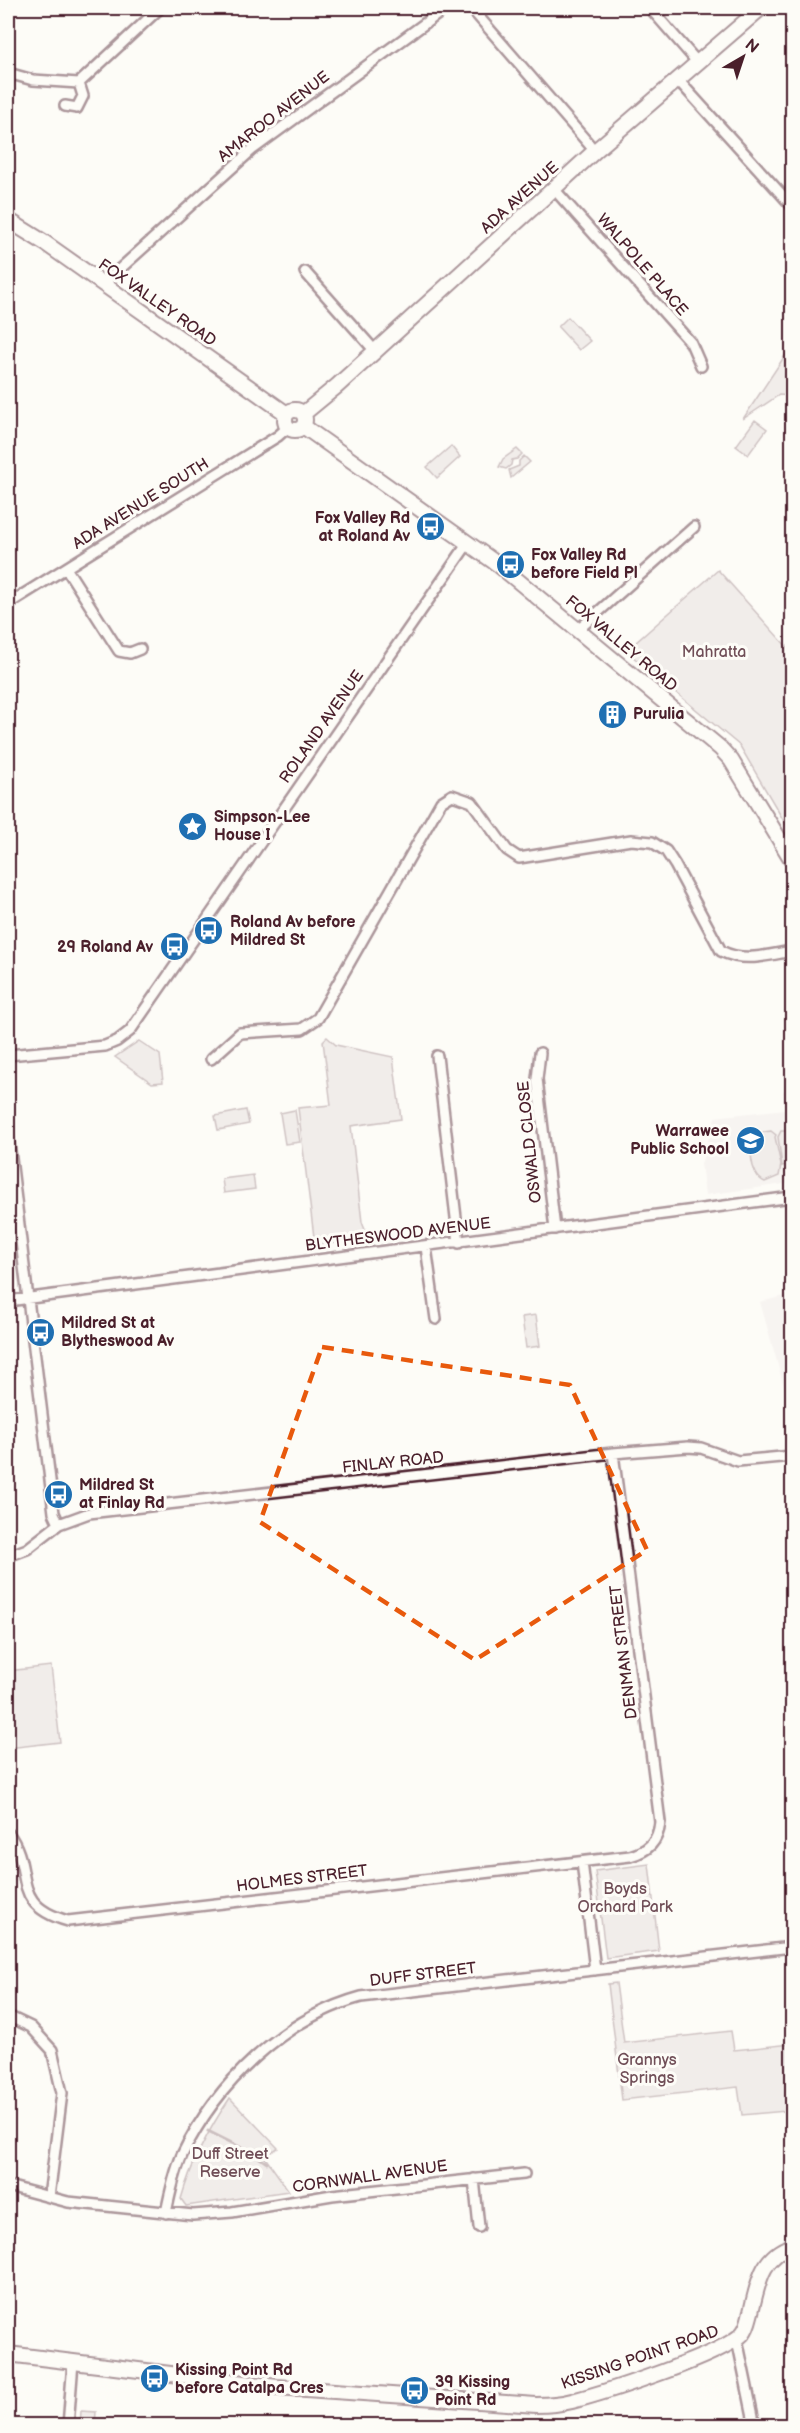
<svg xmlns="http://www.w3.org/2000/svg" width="800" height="2433" font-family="'Balsamiq Sans',sans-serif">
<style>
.built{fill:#f0ece8}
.green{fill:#e3dcda;stroke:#967e82;stroke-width:1.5}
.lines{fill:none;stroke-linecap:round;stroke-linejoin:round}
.stream{stroke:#91777b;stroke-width:3}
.street-casing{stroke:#4a1f2b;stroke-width:14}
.secondary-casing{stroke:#4a1f2b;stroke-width:18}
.street{stroke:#fdfcf7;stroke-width:9}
.secondary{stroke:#fdfcf7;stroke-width:14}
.marked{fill:none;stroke:#e8590c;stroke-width:4.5;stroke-dasharray:12 8;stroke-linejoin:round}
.labels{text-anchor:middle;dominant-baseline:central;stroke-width:6;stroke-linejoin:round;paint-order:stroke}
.street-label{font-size:16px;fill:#4a1f2b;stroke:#fdfcf7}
.poi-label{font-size:16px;font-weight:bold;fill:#4a1f2b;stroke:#fdfcf7;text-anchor:start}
.park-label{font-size:16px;fill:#704e57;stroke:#fdfcf7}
</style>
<rect width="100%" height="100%" fill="#fdfcf7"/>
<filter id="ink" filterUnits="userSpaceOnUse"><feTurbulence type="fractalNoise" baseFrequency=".0167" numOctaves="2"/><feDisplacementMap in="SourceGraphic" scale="12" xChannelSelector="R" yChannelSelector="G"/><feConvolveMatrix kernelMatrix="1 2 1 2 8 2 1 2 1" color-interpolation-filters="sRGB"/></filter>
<g filter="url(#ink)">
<path class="built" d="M792,1090v93l-87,12 -4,-31 14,-47 70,-8 -2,-18z
M792,1294v121l-32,-113z"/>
<path class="green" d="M568,317l22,24 -11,9 -21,-23z
M788,351l4,5v40l-13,-1 -36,24z
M755,420l12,9 -19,26 -12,-9z
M451,446l9,11 -23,21 -10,-11z
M517,449l5,5 -5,5 -5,1 -1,5 -5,4 -7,-2 4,-8z
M524,456l6,6 -19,16 -2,-8 10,-4v-5z
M718,570l69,77 5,-5v193l-52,-89 -114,-95z
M327,1037l9,8 57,12 8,62 -50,7 11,96 7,18 -54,5 -17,-137 33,-3 -8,-64z
M139,1041l21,14 3,27 -11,1 -37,-26z
M246,1110l3,14 -31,6 -3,-14z
M295,1110l5,32 -15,2 -5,-31z
M771,1131l5,4 -1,2 6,28 -2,11 -14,6c-15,-5 -20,-42 -3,-49 2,-2 6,-1 9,-2z
M781,1131h5l5,33 -9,2 -4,-29z
M253,1175l2,14 -31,4 -2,-14z
M536,1315l4,31 -14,2 -4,-31z
M51,1666l9,76 -52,6v-77z
M649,1864l10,87 -53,7 -11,-87z
M616,1983l8,60 107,-12 3,19 58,-6v119l-6,-52 -44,4 -4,-28 -116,13 -14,-116z
M230,2098l48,50 -14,8 25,35 -103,15 -5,-7c11,-38 27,-69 49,-101z
M81,2411l15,1 -1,13h-15z"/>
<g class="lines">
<path class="stream" d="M208,2131l46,23 13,9"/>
<defs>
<path id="street" d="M471,8l124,143
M650,8l48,55
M8,73l25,7 46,3 81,-75
M678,80l114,126
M65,106l12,2 6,-12 -4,-13
M554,189l137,154 10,23
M305,272l70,79
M102,285l151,-136 193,-141
M66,568l53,83 11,2 10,-4
M8,604l270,-168 10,-9
M578,630l116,-103
M540,1053l-3,26 18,150
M8,1055l97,-9 12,-5 13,-10 338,-488
M437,1056l22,187
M211,1059l29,-26 62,-4 16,-11 123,-216 11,-7 20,7 35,48 12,8 112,-18 21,2 14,9 9,14 46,86c23,12 47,4 71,0
M8,1134l46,379 5,11
M426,1247l10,72
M8,1301l784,-104
M8,1556l19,-7 32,-25 30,-11 524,-60 75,-6 13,1 37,13 54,-5
M8,1833c28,37 -1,71 60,88l562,-65c18,-5 28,-14 30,-34l-47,-369
M582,1862l13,108
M8,2016l23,11 21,23 10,43 -13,104
M474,2179l5,48
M8,2186l60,16 125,13 39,-3 100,-17 192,-21
M166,2213c4,-20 8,-39 16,-58 34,-71 102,-137 179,-158l431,-50
M737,2339l18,87
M68,2426l5,-64"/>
<path id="secondary" d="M8,220l37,23 242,171
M285 420a10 10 0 1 1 20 0a10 10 0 1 1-20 0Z
M303,414l34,-28 258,-235 166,-143
M303,426l197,140 220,182 11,12 61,100
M8,2354l269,33 259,18c12,0 24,-1 36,-4 31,-8 154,-47 171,-68 5,-6 6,-14 8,-21 7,-28 10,-56 41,-66"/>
</defs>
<use href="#street" class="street-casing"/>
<use href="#secondary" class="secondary-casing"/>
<use href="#street" class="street"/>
<use href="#secondary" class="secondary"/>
</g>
</g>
<path d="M0 0H800V2433H0ZM322,1347l248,38 77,165 -172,110 -215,-138z" fill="#fdfcf7" fill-opacity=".55" fill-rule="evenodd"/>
<path class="marked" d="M322,1347l248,38 77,165 -172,110 -215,-138z"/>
<defs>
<symbol id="bus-disc" viewBox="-11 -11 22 22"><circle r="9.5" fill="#1f6fb2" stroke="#fdfcf7"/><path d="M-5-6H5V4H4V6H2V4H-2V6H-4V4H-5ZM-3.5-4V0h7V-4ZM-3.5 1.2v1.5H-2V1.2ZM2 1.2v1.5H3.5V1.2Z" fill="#fff"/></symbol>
<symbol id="building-disc" viewBox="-11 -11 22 22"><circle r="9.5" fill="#1f6fb2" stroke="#fdfcf7"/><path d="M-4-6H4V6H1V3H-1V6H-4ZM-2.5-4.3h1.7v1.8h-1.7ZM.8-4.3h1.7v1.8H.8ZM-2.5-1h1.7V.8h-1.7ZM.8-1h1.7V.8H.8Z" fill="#fff"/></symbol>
<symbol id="sight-disc" viewBox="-11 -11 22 22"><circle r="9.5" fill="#1f6fb2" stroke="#fdfcf7"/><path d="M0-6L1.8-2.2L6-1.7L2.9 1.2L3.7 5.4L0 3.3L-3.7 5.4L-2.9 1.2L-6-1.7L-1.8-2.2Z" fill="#fff"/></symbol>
<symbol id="school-disc" viewBox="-11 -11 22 22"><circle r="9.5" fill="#1f6fb2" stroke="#fdfcf7"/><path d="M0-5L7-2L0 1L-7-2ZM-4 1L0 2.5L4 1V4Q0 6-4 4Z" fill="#fff"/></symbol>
</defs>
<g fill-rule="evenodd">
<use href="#bus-disc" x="414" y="510" width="33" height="33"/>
<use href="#bus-disc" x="494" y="548" width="33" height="33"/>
<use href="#building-disc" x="596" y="698" width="33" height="33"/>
<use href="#sight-disc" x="176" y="810" width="33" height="33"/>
<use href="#bus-disc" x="192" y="914" width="33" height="33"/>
<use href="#bus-disc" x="158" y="930" width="33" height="33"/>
<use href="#school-disc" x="734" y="1124" width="33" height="33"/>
<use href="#bus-disc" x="24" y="1316" width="33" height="33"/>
<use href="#bus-disc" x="42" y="1478" width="33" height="33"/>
<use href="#bus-disc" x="138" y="2362" width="33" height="33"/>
<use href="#bus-disc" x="398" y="2374" width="33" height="33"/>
</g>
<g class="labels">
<g class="street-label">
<text transform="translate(274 117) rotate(-38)">AMAROO AVENUE</text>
<text transform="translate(520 198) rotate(-42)">ADA AVENUE</text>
<text transform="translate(642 265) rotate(49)">WALPOLE PLACE</text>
<text transform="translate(157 303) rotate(35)">FOX VALLEY ROAD</text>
<text transform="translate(141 504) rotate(-32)">ADA AVENUE SOUTH</text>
<text transform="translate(621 644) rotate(40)">FOX VALLEY ROAD</text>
<text transform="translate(322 727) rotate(-55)">ROLAND AVENUE</text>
<text transform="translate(530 1142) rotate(-96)">OSWALD CLOSE</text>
<text transform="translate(398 1235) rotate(-7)">BLYTHESWOOD AVENUE</text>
<text transform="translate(393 1463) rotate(-6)">FINLAY ROAD</text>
<text transform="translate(624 1652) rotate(-97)">DENMAN STREET</text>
<text transform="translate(302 1879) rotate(-7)">HOLMES STREET</text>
<text transform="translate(423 1975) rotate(-7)">DUFF STREET</text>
<text transform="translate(370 2177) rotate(-8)">CORNWALL AVENUE</text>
<text transform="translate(640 2358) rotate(-19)">KISSING POINT ROAD</text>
</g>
<g class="poi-label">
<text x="410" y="518" text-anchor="end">Fox Valley Rd<tspan x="410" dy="18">at Roland Av</tspan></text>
<text x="531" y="555">Fox Valley Rd<tspan x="531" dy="18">before Field Pl</tspan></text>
<text x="633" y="714">Purulia</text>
<text x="214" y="817">Simpson-Lee<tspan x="214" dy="18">House I</tspan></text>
<text x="230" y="922">Roland Av before<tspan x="230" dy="18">Mildred St</tspan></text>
<text x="153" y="947" text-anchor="end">29 Roland Av</text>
<text x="729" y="1131" text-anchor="end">Warrawee<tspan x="729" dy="18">Public School</tspan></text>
<text x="61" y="1323">Mildred St at<tspan x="61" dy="18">Blytheswood Av</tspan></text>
<text x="79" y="1485">Mildred St<tspan x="79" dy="18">at Finlay Rd</tspan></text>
<text x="175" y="2370">Kissing Point Rd<tspan x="175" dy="18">before Catalpa Cres</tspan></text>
<text x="435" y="2382">39 Kissing<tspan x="435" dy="18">Point Rd</tspan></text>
</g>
<g class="park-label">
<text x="714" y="652">Mahratta</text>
<text x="625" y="1889">Boyds<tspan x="625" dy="18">Orchard Park</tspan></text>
<text x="647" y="2060">Grannys<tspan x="647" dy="18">Springs</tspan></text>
<text x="230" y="2154">Duff Street<tspan x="230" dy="18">Reserve</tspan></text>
</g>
</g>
<rect width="800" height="2433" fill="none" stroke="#fdfcf7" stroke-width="30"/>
<rect x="15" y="15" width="770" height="2403" fill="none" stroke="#4a1f2b" stroke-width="2" filter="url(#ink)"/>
<g transform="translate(743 57) rotate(39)" stroke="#fdfcf7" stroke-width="4.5" paint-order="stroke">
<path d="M0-4.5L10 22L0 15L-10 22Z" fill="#4a1f2b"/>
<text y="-9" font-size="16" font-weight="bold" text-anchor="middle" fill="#4a1f2b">N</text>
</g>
</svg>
